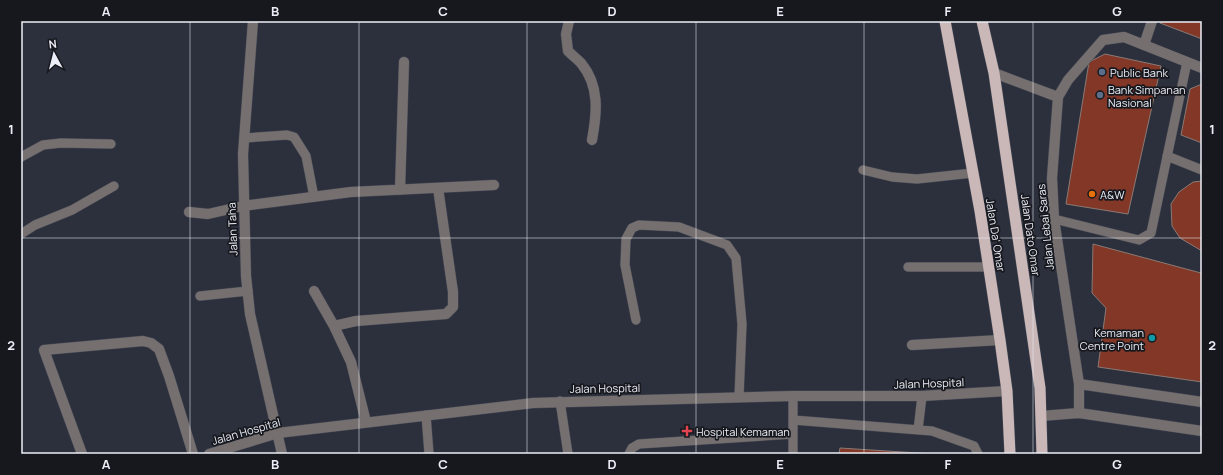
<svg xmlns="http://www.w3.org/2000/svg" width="1223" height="475" font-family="Manrope,sans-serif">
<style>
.building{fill:#823727;stroke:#8a7a75}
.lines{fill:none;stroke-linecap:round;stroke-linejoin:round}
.service-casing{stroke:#474b56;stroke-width:10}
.minor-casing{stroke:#474b56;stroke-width:11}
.trunk-casing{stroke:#474b56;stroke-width:12}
.service{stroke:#766f6f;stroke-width:9}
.minor{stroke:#766f6f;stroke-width:10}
.trunk{stroke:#cab8b9;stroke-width:11}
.grid{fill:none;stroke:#ebeef6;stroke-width:1;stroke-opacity:0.55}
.service-dot{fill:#5c6f8a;stroke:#16181e;stroke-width:1.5}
.food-dot{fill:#e8710a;stroke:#16181e;stroke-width:1.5}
.culture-dot{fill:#0f9aa8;stroke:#16181e;stroke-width:1.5}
.health-dot{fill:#e0444e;stroke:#16181e;stroke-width:1.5}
.labels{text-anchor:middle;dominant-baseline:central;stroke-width:3.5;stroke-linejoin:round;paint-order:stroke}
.poi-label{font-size:11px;fill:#ebeef6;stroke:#16181e;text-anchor:start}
.street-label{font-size:11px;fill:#ebeef6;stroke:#16181e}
.neatline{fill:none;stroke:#ebeef6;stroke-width:1.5}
.grid-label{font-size:13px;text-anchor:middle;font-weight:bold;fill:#ebeef6}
</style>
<rect width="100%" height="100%" fill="#2c303c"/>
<path class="building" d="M1160,21h42v18l-42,-16z
M1105,54l56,12 -33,148 -62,-10 23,-142z
M1202,84v59l-21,-8 9,-46z
M1202,181v70l-22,-13 -8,-12 -1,-22 8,-12 14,-10z
M1093,244l108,29 1,-5v114l-104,-15 8,-59 -14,-15z
M840,448l94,6h-95z"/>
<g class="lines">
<defs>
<path id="service" d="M244,138l43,-3 7,2 12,19 8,41
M1167,156l35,14
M21,157l22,-12 18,-2 50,1
M863,170l29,7 25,2 56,-6
M1054,219l85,21 12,-7 36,-171
M21,234l14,-9 37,-15 42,-24
M908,267h80
M200,296l48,-5
M636,320l-11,-55 1,-26 6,-11 7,-3 40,2 48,18 9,13 6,66 -3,73
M560,401l8,53
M426,415l3,39
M793,420l139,11 42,15 4,8
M918,430l4,-34
M629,454l3,-6 7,-4 154,-10
M793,454v-58"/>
<path id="minor" d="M253,21l-10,133 3,122 4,38 32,140
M569,21l-3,13 2,17c4,4 9,8 13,12 19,23 16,50 11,77
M1144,45l8,-24
M994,73l64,24
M400,190l4,-128
M189,212l19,2 35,-8 108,-14 143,-7
M314,291l20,35 22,-5 90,-7 7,-7v-15l-15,-104
M334,326l17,36 15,60
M912,345l88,-5
M1079,384l123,18
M1079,413v-29l-25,-165 -2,-41 6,-81 10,-17 35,-40 21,-3 78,31
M1041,416l38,-3 123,18
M82,454l-38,-104 99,-9 8,2 8,6 10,27 24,78
M209,454l69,-21 255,-30 260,-7h129l85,-5"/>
<path id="trunk" d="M945,21l35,190 20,129 7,51 3,63
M982,21l12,52 46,315 2,66"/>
</defs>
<use href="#service" class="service-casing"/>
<use href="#minor" class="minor-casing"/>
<use href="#trunk" class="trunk-casing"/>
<use href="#service" class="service"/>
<use href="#minor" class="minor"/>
<use href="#trunk" class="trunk"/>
</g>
<path class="grid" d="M190,21v433M359,21v433M527,21v433M696,21v433M864,21v433M1033,21v433M21,238h1181"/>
<g class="service-dot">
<circle cx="1102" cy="72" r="4"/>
<circle cx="1100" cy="95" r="4"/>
</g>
<circle class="food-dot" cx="1092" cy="194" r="4"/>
<circle class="culture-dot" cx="1152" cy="338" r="4"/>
<path class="health-dot" d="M685 425h4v4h4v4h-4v4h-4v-4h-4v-4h4z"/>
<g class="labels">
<g class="poi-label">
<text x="1110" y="72">Public Bank</text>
<text x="1108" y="89">Bank Simpanan<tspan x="1108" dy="13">Nasional</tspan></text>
<text x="1100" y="194">A&amp;W</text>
<text x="1144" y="332" text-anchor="end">Kemaman<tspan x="1144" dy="13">Centre Point</tspan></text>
<text x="696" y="431">Hospital Kemaman</text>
</g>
<g class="street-label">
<text transform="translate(1045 227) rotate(-96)">Jalan Lebai Saras</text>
<text transform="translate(232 229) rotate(-92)">Jalan Taha</text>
<text transform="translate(996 235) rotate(81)">Jalan Da' Omar</text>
<text transform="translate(1031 235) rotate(82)">Jalan Dato Omar</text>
<text transform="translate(929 383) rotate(-2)">Jalan Hospital</text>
<text transform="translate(605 388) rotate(-1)">Jalan Hospital</text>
<text transform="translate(246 431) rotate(-16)">Jalan Hospital</text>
</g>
</g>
<rect width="1223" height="475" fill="none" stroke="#16181e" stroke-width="44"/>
<g transform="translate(54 54) rotate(353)" stroke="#16181e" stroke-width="3" paint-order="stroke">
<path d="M0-3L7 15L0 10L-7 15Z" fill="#ebeef6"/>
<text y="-6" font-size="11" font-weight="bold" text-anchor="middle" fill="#ebeef6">N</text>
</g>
<rect x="22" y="22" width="1179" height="431" class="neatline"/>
<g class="grid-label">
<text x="106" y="16">A</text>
<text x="275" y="16">B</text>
<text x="443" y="16">C</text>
<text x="612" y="16">D</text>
<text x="780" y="16">E</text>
<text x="948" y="16">F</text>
<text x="1117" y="16">G</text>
<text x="11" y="134">1</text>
<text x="1212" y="134">1</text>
<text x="11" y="350">2</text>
<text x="1212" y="350">2</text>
<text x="106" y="469">A</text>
<text x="275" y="469">B</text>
<text x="443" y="469">C</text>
<text x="612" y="469">D</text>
<text x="780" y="469">E</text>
<text x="948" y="469">F</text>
<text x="1117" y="469">G</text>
</g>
</svg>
